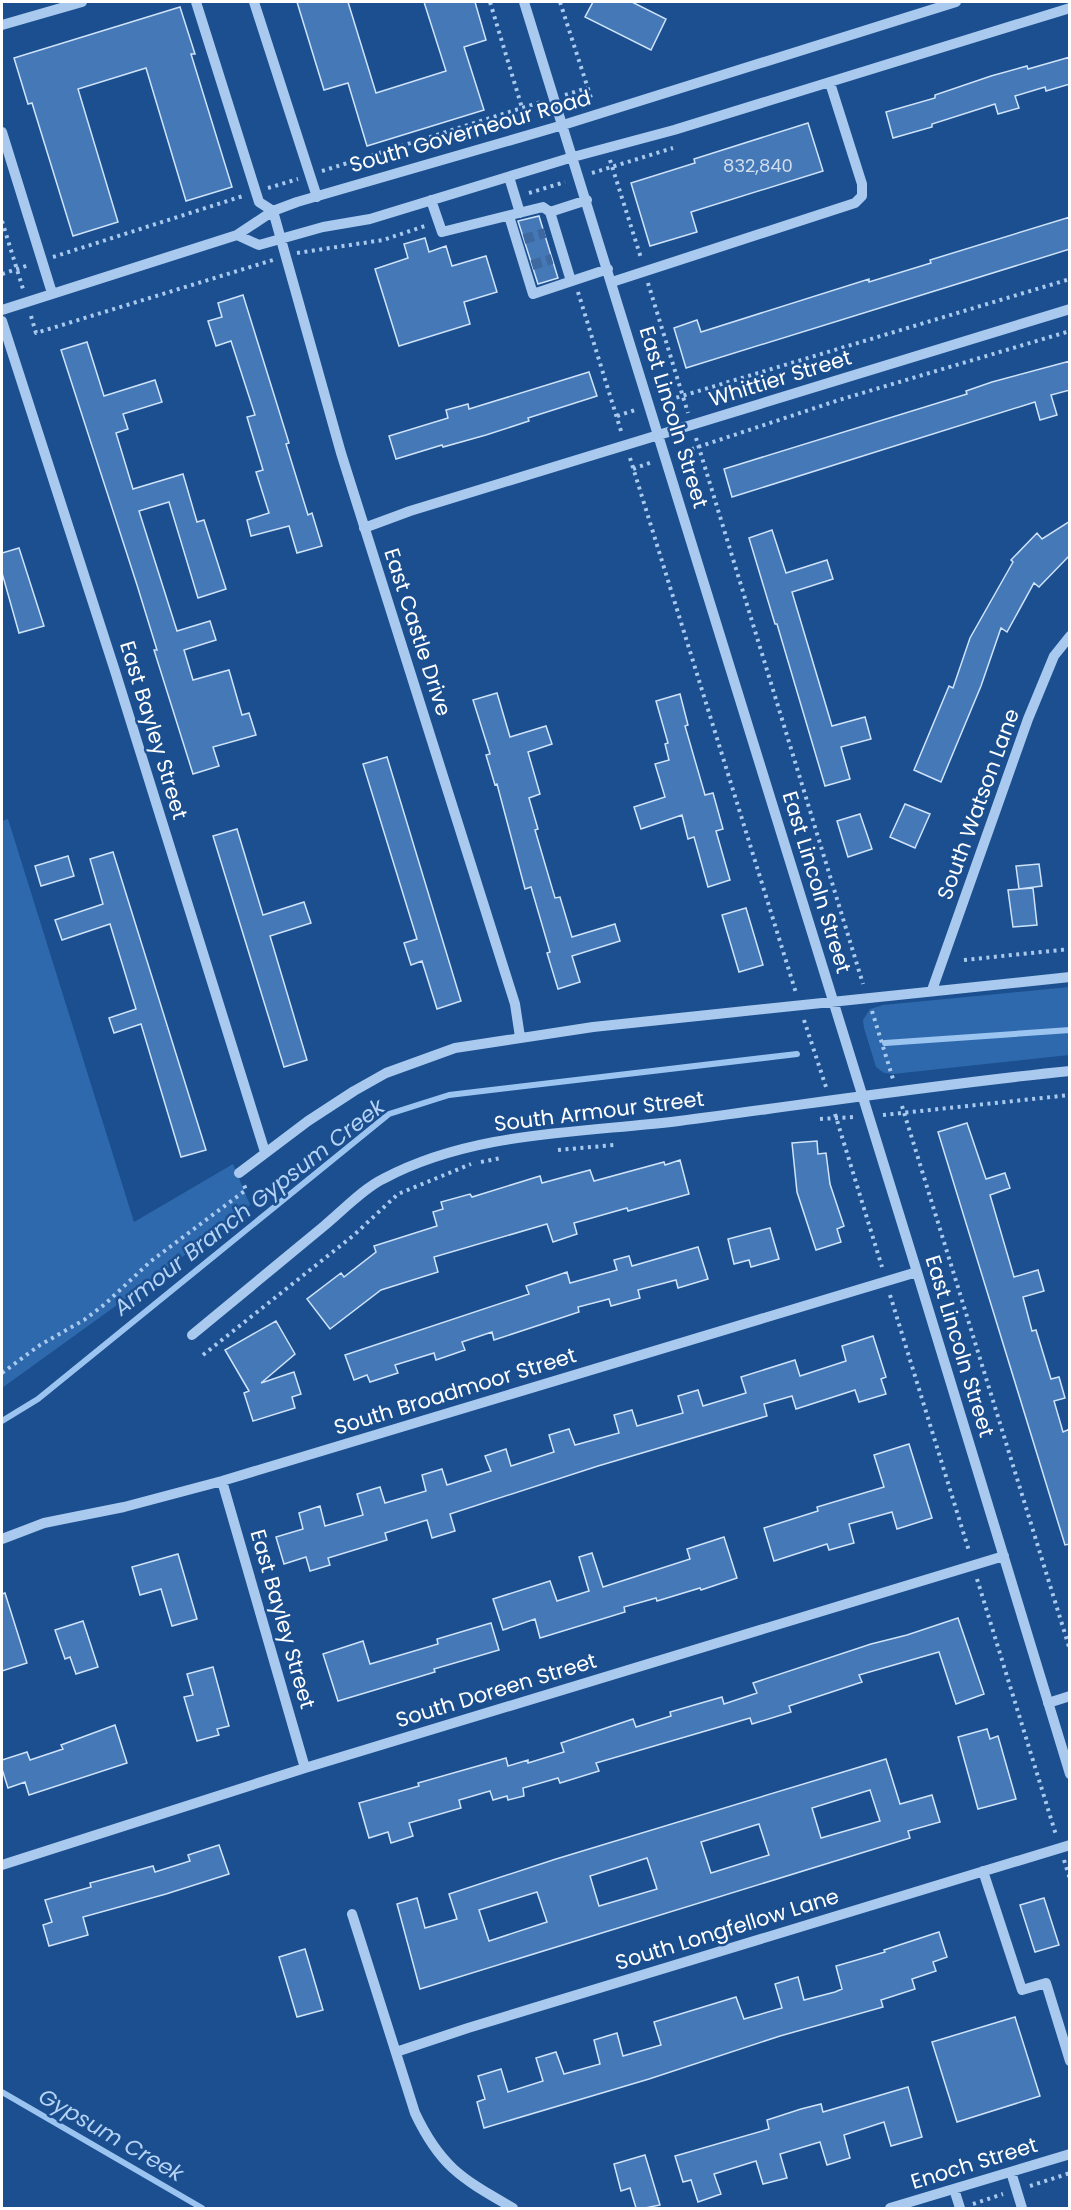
<svg xmlns="http://www.w3.org/2000/svg" width="1071" height="2210" font-family="Poppins,sans-serif">
<style>
.green{fill:#2e69ad}
.lines{fill:none;stroke-linecap:round;stroke-linejoin:round}
.stream{stroke:#9cc4f0;stroke-width:6}
.building{fill:#4478b7;stroke:#cfe3fa;stroke-width:1.5;fill-rule:evenodd}
.minor-tunnel{stroke:#3d69a0;stroke-width:10;stroke-dasharray:10 5;stroke-linecap:butt}
.path{stroke:#a9c9ee;stroke-width:4;stroke-dasharray:3 4.5;stroke-linecap:butt}
.minor{stroke:#a9c9ee;stroke-width:10}
.labels{text-anchor:middle;dominant-baseline:central;stroke-width:5;stroke-linejoin:round;paint-order:stroke}
.number-label{font-size:18px;fill:#d0dded}
.street-label{font-size:21px;fill:#fff;stroke:#1b4f8f}
.water-label{font-size:22px;font-style:italic;fill:#b5d3f5;stroke:#1b4f8f}
</style>
<rect width="100%" height="100%" fill="#1b4f8f"/>
<path class="green" d="M8,819l126,403 99,-58 17,41 -90,69 -158,114v-567z
M1069,987v68l-176,19 -9,-1 -8,-6 -12,-39 -1,-8 7,-11 13,-4z"/>
<g class="lines">
<path class="stream" d="M885,1043l185,-13
M2,1421l36,-22 351,-285 60,-19 348,-41
M2,2092l200,116"/>
</g>
<path class="building" d="M297,2h51l28,91 70,-22 -22,-69h51l11,38 -22,7 20,63 -117,36 -19,-63 -24,7z
M593,2h39l34,17 -15,31 -66,-33z
M180,7l15,47h-4l41,133 -46,14 -40,-133 -68,21 40,133 -45,14 -41,-133 -4,1 -14,-46z
M1070,57v27l-24,7 -1,-4 -30,9 4,12 -21,6 -3,-10 -63,20v3l-39,11 -7,-26 49,-14v-3l56,-19 36,-10 1,3z
M808,123l15,48 -132,41 6,20 -47,14 -19,-63 64,-20 -1,-4z
M539,216l19,62 -20,6 -20,-63z
M1070,217v32l-384,119 -12,-40 23,-8 4,12 168,-53v3l62,-19 -1,-3z
M425,238l4,14 17,-6 6,20 34,-10 11,36 -33,10 6,22 -71,22 -24,-77 33,-11 -4,-14z
M243,295l46,148 -3,1 22,71 4,-2 10,33 -25,7 -8,-27 -38,10 -4,-16 22,-7 -13,-41 7,-2 -16,-53 8,-2 -24,-74 -15,5 -8,-25 14,-4 -4,-14z
M87,342l17,54 51,-16 7,22 -39,12 5,15 -12,4 17,56 50,-15 14,48 7,-2 22,69 -28,9 -29,-96 -30,9 38,120 33,-10 6,19 -32,10 9,30 36,-10 13,45 7,-2 7,22 -43,12 6,19 -26,8 -39,-124h3l-20,-65 -76,-235z
M1070,361v29l-19,5 6,20 -17,5 -5,-18 -303,95 -8,-28 243,-75 -1,-3 26,-9z
M589,372l8,24 -69,22 1,3 -43,14 -43,12 -1,-2 -46,14 -7,-23 59,-18 -2,-8 22,-6 1,5z
M1070,521v34l-31,32 -5,-4 -27,49 -6,-4 -20,58 -40,96 -27,-12 35,-84 4,2 17,-50 43,-76 -2,-2 26,-27 5,6z
M772,530l14,43 41,-13 6,19 -41,13 40,134 33,-9 6,22 -30,8 9,32 -25,7 -48,-162h-2l-26,-86z
M19,548l25,78 -25,7 -17,-60v-20z
M497,693l13,44 36,-11 6,18 -24,8 12,42 -11,4 9,31 -3,1 20,68 5,-1 12,40 43,-13 5,17 -48,15 8,26 -22,7 -11,-36 3,-1 -19,-65 -6,2 -28,-105 -2,1 -9,-30 4,-1 -17,-54z
M680,694l8,31 -3,1 20,69 8,-2 10,36 -7,2 14,49 -22,7 -14,-50 -6,2 -6,-24 -41,14 -7,-22 31,-10 -10,-33 14,-4 -4,-16 3,-1 -12,-42z
M387,757l74,244 -24,8 -15,-48 -11,4 -7,-22 13,-4 -54,-175z
M905,804l25,10 -15,34 -25,-11z
M860,814l12,35 -24,8 -11,-36z
M237,829l26,86 41,-13 7,21 -41,13 37,124 -23,7 -71,-231z
M113,852l93,298 -25,7 -40,-133 -27,9 -5,-15 27,-9 -26,-85 -48,16 -7,-20 48,-16 -13,-45z
M68,856l6,20 -33,10 -6,-20z
M1039,864l3,22 -23,3 -3,-23z
M1033,888l4,37 -24,2 -5,-37z
M746,908l17,57 -24,7 -17,-57z
M967,1123l19,56 19,-6 5,15 -20,7 24,82 24,-7 6,21 -21,6 9,34 4,-1 15,49 8,-2 6,21 -11,3 9,31 7,-3v115l-5,1 -127,-413z
M817,1141l1,13 8,-1 4,31 14,42 -7,3 4,13 -25,8 -19,-58 -5,-49z
M680,1160l9,34 -61,17 -1,-3 -53,15 3,11 -24,8 -6,-18 -113,33 4,15 -57,18 -51,39 -23,-30 34,-26 3,4 32,-25 -2,-6 63,-20 -4,-14 10,-3 -2,-7 29,-8 2,3 68,-21 2,7 48,-13 4,11 70,-19 1,3z
M770,1228l9,31 -28,8 -2,-7 -15,4 -6,-25z
M698,1247l10,32 -30,9 -2,-8 -38,10 2,8 -29,8 -2,-7 -31,8 1,5 -85,28 -2,-8 -30,10 3,8 -29,10 -2,-7 -39,12 3,8 -28,9 -3,-7 -13,5 -9,-25 184,-61 -3,-8 41,-14 3,11 47,-13 -3,-10 15,-4 3,10z
M276,1321l19,33 -34,29 33,-11 7,22 -9,3 3,11 -42,13 -9,-28 5,-2 -24,-41z
M873,1336l13,41 -5,2 5,15 -27,8 -4,-12 -59,19 -4,-13 -28,8 3,12 -169,50 -148,48 5,17 -23,7 -5,-18 -42,13 2,7 -59,18 2,7 -20,6 -4,-14 -22,7 -8,-27 27,-8 -4,-16 21,-7 5,20 38,-11 -6,-21 23,-7 5,16 41,-12 -4,-16 20,-6 5,16 44,-14 -6,-15 21,-7 5,17 43,-14 -5,-17 20,-6 6,16 44,-12 -5,-18 18,-5 5,16 46,-13 -5,-17 20,-6 5,16 43,-13 -5,-16 54,-17 5,16 46,-15 -4,-15z
M909,1444l23,74 -35,11 -5,-17 -43,12 5,19 -25,7 -2,-6 -53,17 -10,-33 54,-17 -1,-4 67,-20 -10,-32z
M724,1537l13,41 -36,12 -1,-2 -43,13 -1,-3 -32,9 1,5 -85,26 -5,-19 -32,11 -10,-31 57,-18 7,20 32,-10 -10,-34 13,-4 11,34 87,-28 -3,-10z
M178,1554l19,65 -25,7 -11,-37 -21,6 -8,-28z
M5,1593l22,70 -25,8v-77z
M958,1618l26,76 -28,10 -17,-52 -80,23 3,7 -73,24 2,6 -39,12 -2,-6 -154,45 3,8 -39,12 -2,-5 -35,10 1,8 -16,4 -1,-4 -14,4 -3,-9 -31,9 2,8 -52,15 4,13 -22,7 -3,-11 -19,6 -10,-35 60,-17 -1,-3 88,-25 2,8 20,-6v3l36,-11 -3,-9 72,-24 3,8 35,-11 -1,-4 52,-15 2,7 33,-11 -4,-10 118,-39 36,-9z
M83,1621l15,46 -22,7 -6,-17 -5,2 -10,-29z
M491,1623l8,27 -65,19 1,3 -97,29 -15,-47 40,-13 7,23 68,-20 -1,-5z
M213,1667l16,59 -12,3 2,6 -22,6 -13,-44 9,-2 -6,-21z
M115,1725l12,38 -98,32 -4,-13 -17,6 -6,-19v-9l25,-8 3,8 33,-11 -2,-4z
M987,1729l3,10 8,-3 18,63 -38,10 -20,-72z
M886,1759l14,45 32,-9 8,27 -32,9 2,7 -490,151 -23,-85 20,-6 8,30 32,-9 -8,-25 107,-35zM870,1790l10,31 -59,17 -9,-30zM759,1824l10,31 -58,18 -10,-31zM647,1858l10,31 -58,17 -9,-30zM537,1892l10,30 -58,19 -10,-31z
M219,1845l10,29 -63,20 -83,23 5,18 -39,11 -6,-21 9,-3 -7,-22 46,-13 -1,-4 63,-17 2,6 35,-11 -2,-6z
M1044,1898l15,47 -24,7 -15,-47z
M939,1932l8,25 -14,5 3,9 -24,8 3,10 -34,11 2,7 -103,29 -131,43 -165,49 -7,-26 8,-3 -7,-23 23,-7 7,23 35,-11 -7,-23 20,-6 8,22 36,-10 -6,-24 23,-7 6,23 38,-11 -7,-23 82,-25 8,22 38,-11 -7,-24 23,-7 6,23 31,-8 7,-3 -6,-23 49,-14 -1,-2z
M305,1949l18,61 -26,7 -18,-60z
M1015,2017l25,79 -83,26 -25,-80z
M908,2087l14,50 -31,9 -7,-24 -40,13 6,23 -23,7 -7,-23 -40,12 7,24 -24,6 -7,-23 -42,13 7,20 -23,8 -7,-22 -8,2 -8,-26 94,-27 -2,-9 34,-11 20,-5 2,8z
M645,2155l15,50 -15,3h-9l-6,-20 -9,3 -7,-27z"/>
<g class="lines">
<path class="minor-tunnel" d="M524,239l21,-6
M532,265l20,-6"/>
<path class="path" d="M490,2l36,119
M560,2l32,99
M565,95l22,-7
M610,160l31,98
M322,171l219,-69
M592,173l81,-25
M268,188l30,-9
M529,193l36,-11
M2,221l21,68
M297,253l86,-13 42,-14
M53,257l190,-61
M2,274l27,-9
M648,283l40,130
M578,292l43,139
M31,316l5,17 237,-73
M662,402l408,-123
M617,416l18,-6
M696,438l167,546
M677,454l162,-54 231,-69
M630,458l166,535
M633,469l19,-7
M964,960l106,-11
M872,1011l21,68
M804,1020l22,67
M902,1106l168,544
M835,1114l47,153
M883,1115l187,-20
M820,1119l35,-2
M558,1150l56,-5
M481,1162l20,-4
M890,1295l79,256
M203,1355l151,-120 44,-41 73,-30
M2,1373l38,-28 44,-25 21,-16 46,-43 95,-71 -2,-5
M977,1579l79,256
M1064,1860l6,19
M1030,2186l40,-13
M973,2204l30,-10"/>
<path class="minor" d="M196,2l63,200 14,9 68,242 174,551 5,33
M254,2l63,195
M524,2l393,1270 153,502
M2,25l80,-23
M2,132l50,161
M509,177l11,36
M431,200l11,32 101,-25 7,5 37,-12
M550,212l21,69
M509,216l24,78 75,-25
M237,235l22,10 64,-18 47,-8 203,-62 101,-27 396,-122
M612,282l243,-79 7,-7v-12l-32,-101
M2,310l235,-75 36,-24 24,-9 266,-77 393,-123
M2,321l113,350 150,481
M364,528l46,-17 660,-202
M932,990l96,-271 26,-63 16,-20
M239,1173l69,-52 46,-30 32,-18 69,-25 138,-21 477,-50
M192,1335c44,-36 88,-73 132,-109 17,-14 40,-38 59,-47 90,-48 197,-46 296,-58 130,-17 260,-37 391,-50
M222,1481l83,287
M2,1539l42,-16 80,-16 98,-26 695,-209
M1048,1703l22,-7
M2,1865l303,-97 699,-212
M983,1871l39,119 24,-7 24,78
M352,1914l63,199c26,55 48,66 98,95
M396,2052l72,-24 602,-183
M1011,2172l11,36
M954,2189l6,19
M890,2208l180,-54"/>
</g>
<g class="labels">
<g class="number-label">
<text x="758" y="165">832,840</text>
</g>
<g class="street-label">
<text transform="translate(470 131) rotate(-16)">South Governeour Road</text>
<text transform="translate(780 378) rotate(-17)">Whittier Street</text>
<text transform="translate(674 417) rotate(73)">East Lincoln Street</text>
<text transform="translate(418 632) rotate(72)">East Castle Drive</text>
<text transform="translate(154 730) rotate(73)">East Bayley Street</text>
<text transform="translate(978 804) rotate(-70)">South Watson Lane</text>
<text transform="translate(817 882) rotate(73)">East Lincoln Street</text>
<text transform="translate(599 1111) rotate(-7)">South Armour Street</text>
<text transform="translate(960 1346) rotate(73)">East Lincoln Street</text>
<text transform="translate(455 1391) rotate(-17)">South Broadmoor Street</text>
<text transform="translate(283 1619) rotate(74)">East Bayley Street</text>
<text transform="translate(496 1690) rotate(-17)">South Doreen Street</text>
<text transform="translate(727 1929) rotate(-17)">South Longfellow Lane</text>
<text transform="translate(974 2163) rotate(-17)">Enoch Street</text>
</g>
<g class="water-label">
<text transform="translate(249 1207) rotate(-38)">Armour Branch Gypsum Creek</text>
<text transform="translate(111 2135) rotate(30)">Gypsum Creek</text>
</g>
</g>
<rect width="1071" height="2210" fill="none" stroke="#ffffff" stroke-width="6"/>
</svg>
